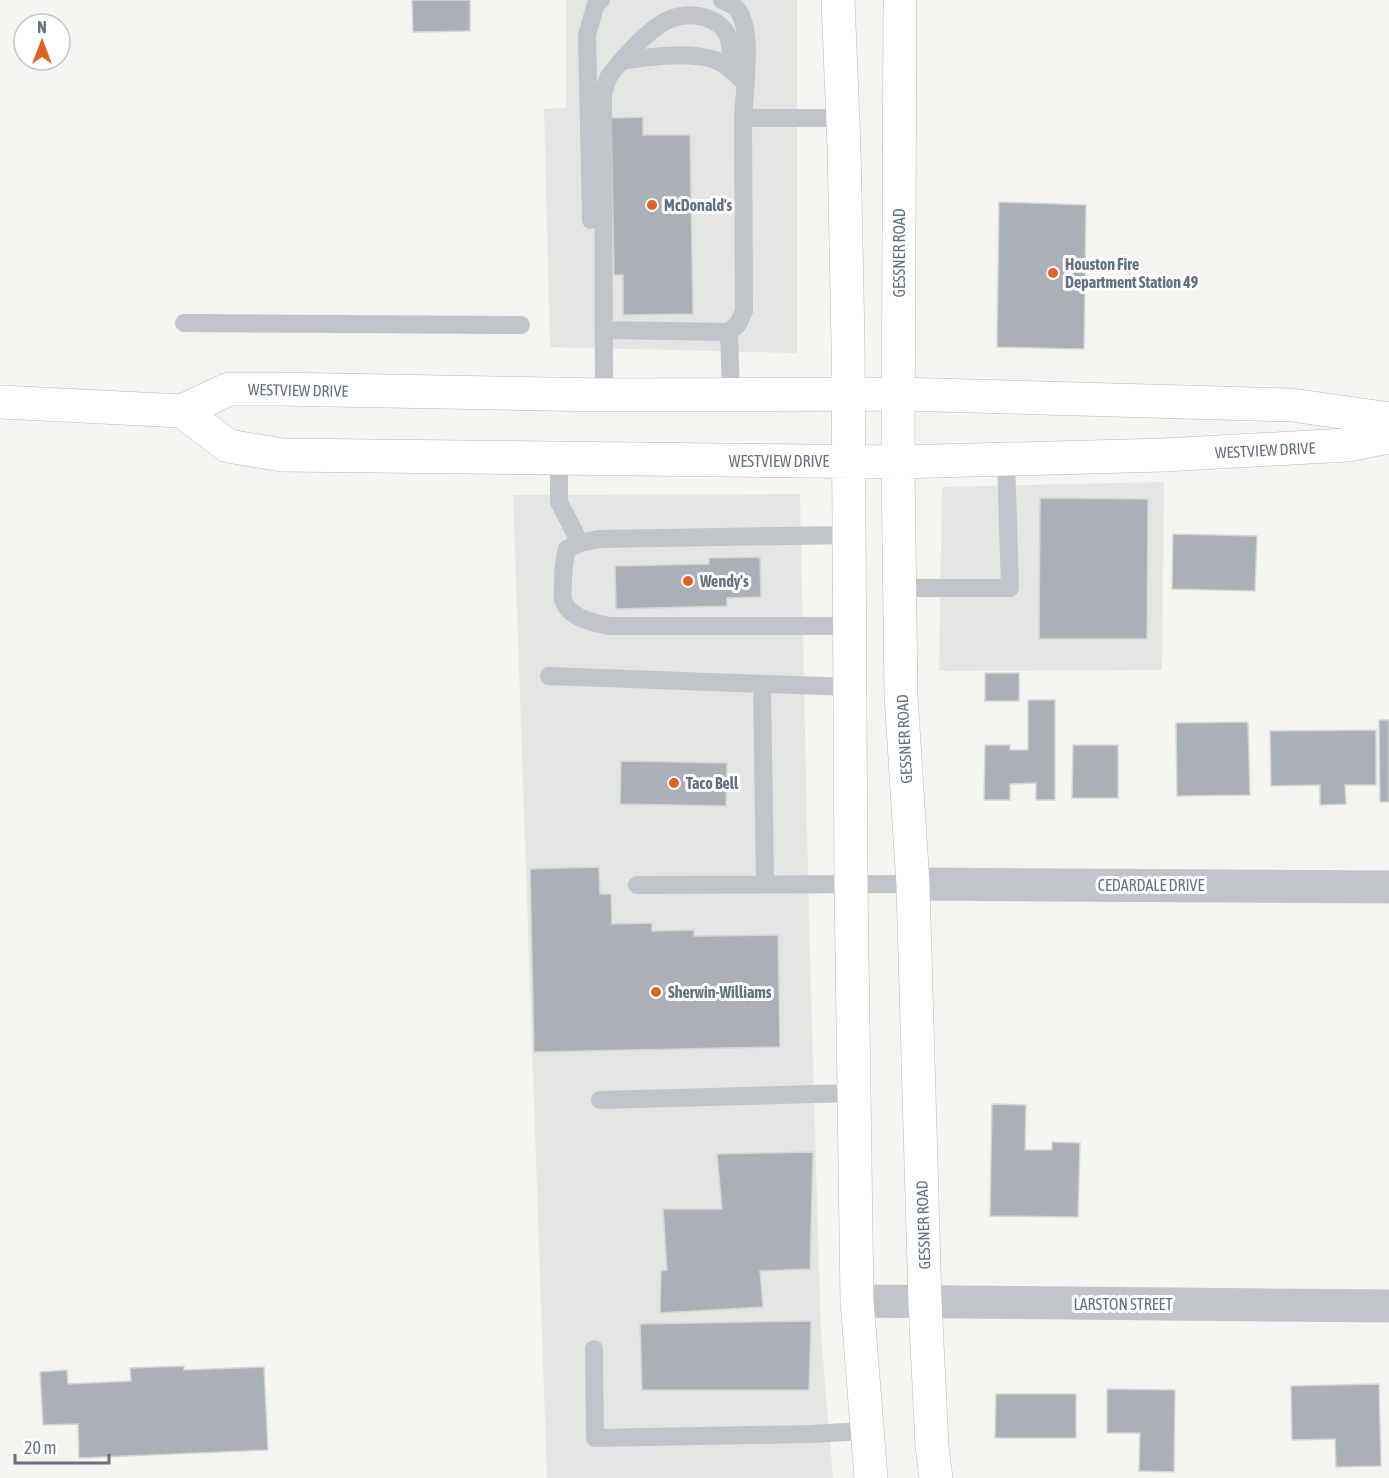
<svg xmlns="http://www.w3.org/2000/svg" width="1389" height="1478" font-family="'Asap Condensed',sans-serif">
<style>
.built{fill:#e4e6e4}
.building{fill:#aab0b6;stroke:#d5d5d3;stroke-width:1.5}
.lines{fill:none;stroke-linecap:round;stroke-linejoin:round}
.secondary-casing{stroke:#b4b8bc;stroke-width:34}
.service{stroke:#c1c4c8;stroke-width:18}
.minor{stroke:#c1c4c8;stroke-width:33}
.secondary{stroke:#fff;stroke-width:33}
.poi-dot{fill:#e06324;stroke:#fff;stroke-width:2}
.labels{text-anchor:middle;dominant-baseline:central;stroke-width:6;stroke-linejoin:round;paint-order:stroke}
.poi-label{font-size:16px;font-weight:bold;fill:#637181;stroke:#fff;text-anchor:start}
.street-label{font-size:16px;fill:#637181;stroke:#fff}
</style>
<rect width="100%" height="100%" fill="#f4f4f0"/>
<path class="built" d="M566,0h231v353l-247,-6 -6,-238 22,-1z
M1164,482l-2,188 -223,1 3,-184z
M800,494l9,428 12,413 12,143h-286l-34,-983z"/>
<path class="building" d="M412,0h58v31l-57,1z
M643,117v18h47l3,179 -70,1v-40h-9l-3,-157z
M999,202l87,3 -2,144 -87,-2z
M1040,498l108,1 -1,140h-108z
M1173,534l84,2 -2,55 -83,-2z
M760,557l1,40 -34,1v8l-111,3 -1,-43 94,-2v-6z
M985,673h34v28h-34z
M1028,700h27v100h-19v-17l-26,1v16h-26l1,-55h25v5h18z
M1379,720h10v82h-9z
M1248,722l2,73 -73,1 -1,-73z
M1376,730v55h-31l1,19 -26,1v-20l-49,1 -1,-55z
M1073,745h45v53h-46z
M621,761l106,2 -1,43 -106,-2z
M599,867l1,27h11l1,30 40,-1v8l42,-1v6l84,-1 2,112 -246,5 -4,-183z
M992,1104l34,1 -1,45h27v-8l28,1 -2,74 -88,-1z
M813,1152l-3,117 -50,2 3,36 -103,6 1,-42 6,-1 -4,-61h59l-5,-55z
M811,1321l-2,69h-167l-2,-66z
M184,1366v4l80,-3 4,83 -189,8 -1,-34 -35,1 -3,-53 27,-2 1,14 63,-3 -1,-13z
M1379,1384l2,82 -45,1 -1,-28 -43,1 -1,-54z
M1107,1389l68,1 -1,82 -35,-1 1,-38h-33z
M996,1394h80v44h-81z"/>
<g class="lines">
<defs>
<path id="secondary" d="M838,0l6,147 4,195 3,542 6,417 14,177
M900,0l-2,462 3,233 12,189 12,418 7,144 4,32
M0,402l182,9 47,-22h47l328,6 295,-1 393,11 97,14
M182,411l46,35 54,9 616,7 266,-7 183,-10 42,-8"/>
</defs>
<use href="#secondary" class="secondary-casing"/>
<path class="service" d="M722,0c4,2 10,4 13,7 20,18 9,85 8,111
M621,61c13,-14 28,-31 45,-40 21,-11 52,-6 62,15 4,10 2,23 3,33
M591,220l-4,-185 9,-31 5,-4
M184,323l337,2
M604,330l125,2
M604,395l-1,-302 6,-17 12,-15c27,-4 68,-10 94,-1 12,4 21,14 30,23
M731,395l-2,-63 9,-8 6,-13 -1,-193h100
M559,459v43l21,41
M848,535l-250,4 -18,4 -13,6c-3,12 -4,22 -4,34 0,6 -2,13 1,19 6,16 30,21 45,24h240
M900,588h110l-4,-129
M549,676l300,11
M762,684l3,200
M637,885l276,-1
M600,1100l253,-7
M594,1349l1,89 215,-4 55,-3"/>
<path class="minor" d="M913,884l476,3
M857,1301l532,5"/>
<use href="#secondary" class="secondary"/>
</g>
<g class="poi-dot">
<circle cx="652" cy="205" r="6"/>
<circle cx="1053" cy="273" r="6"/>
<circle cx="688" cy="581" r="6"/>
<circle cx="674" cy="783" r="6"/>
<circle cx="656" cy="992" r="6"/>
</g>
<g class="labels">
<g class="poi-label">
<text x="664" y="205">McDonald's</text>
<text x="1065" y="264">Houston Fire<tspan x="1065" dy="18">Department Station 49</tspan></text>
<text x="700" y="581">Wendy's</text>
<text x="686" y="783">Taco Bell</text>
<text x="668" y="992">Sherwin-Williams</text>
</g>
<g class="street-label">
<text transform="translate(899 253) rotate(-90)">GESSNER ROAD</text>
<text transform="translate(298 390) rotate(1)">WESTVIEW DRIVE</text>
<text transform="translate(1265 450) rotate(-3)">WESTVIEW DRIVE</text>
<text x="779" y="461">WESTVIEW DRIVE</text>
<text transform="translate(904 739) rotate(-93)">GESSNER ROAD</text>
<text x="1151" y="885">CEDARDALE DRIVE</text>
<text transform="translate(923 1225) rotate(-92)">GESSNER ROAD</text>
<text x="1123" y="1304">LARSTON STREET</text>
</g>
</g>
<g transform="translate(42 42)"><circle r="28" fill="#ffffff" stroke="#c1c6cd" stroke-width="1.5"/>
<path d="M0-4.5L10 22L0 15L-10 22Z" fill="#e06324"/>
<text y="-9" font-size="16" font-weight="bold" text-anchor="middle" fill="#637181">N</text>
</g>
<path d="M15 1454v9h94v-9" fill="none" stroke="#637181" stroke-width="3"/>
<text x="24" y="1454" font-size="18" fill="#637181" stroke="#ffffff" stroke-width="4.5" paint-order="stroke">20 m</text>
</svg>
